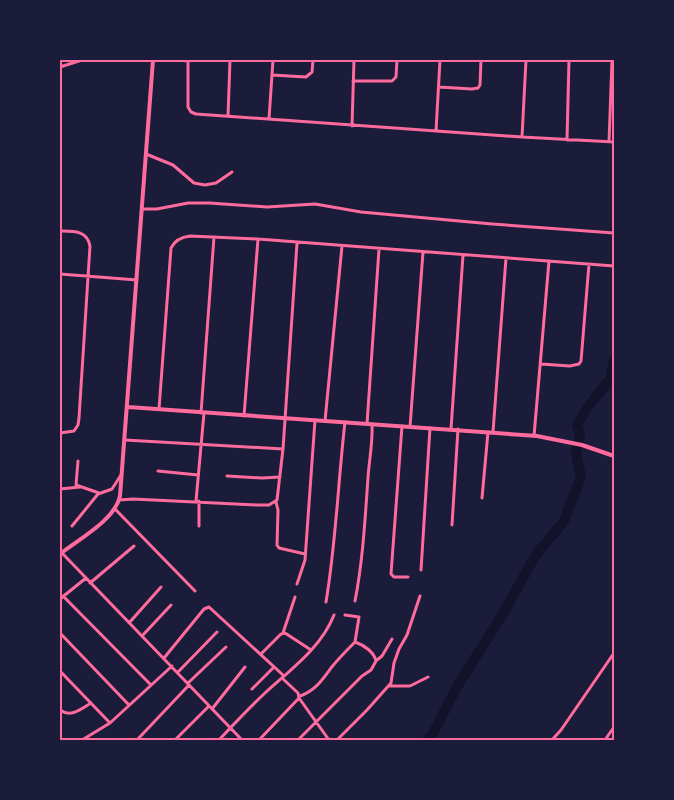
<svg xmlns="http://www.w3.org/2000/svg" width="674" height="800" font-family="Ubuntu,sans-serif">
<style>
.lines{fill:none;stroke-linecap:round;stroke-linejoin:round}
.river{stroke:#12122b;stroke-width:10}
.minor{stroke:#ff6b9d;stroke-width:3}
.tertiary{stroke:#ff6b9d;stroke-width:4}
.neatline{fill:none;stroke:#ff6b9d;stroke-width:2}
</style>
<rect width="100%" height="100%" fill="#1b1b3a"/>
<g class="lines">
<path class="river" d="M427,740l5,-5 26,-50 46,-73 31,-56 29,-35 17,-44 -5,-25 4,-17 -3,-10 11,-18 22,-28 4,-19"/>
<path class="minor" d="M177,60l11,1
M188,60v47l3,5 5,2 326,23 92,5
M60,67l22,-7
M272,75l34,2 6,-5 1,-12
M353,81h39l4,-4 1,-17
M439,87l33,2 6,-1 2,-3 1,-25
M228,116l2,-56
M269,119l4,-59
M352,126l2,-66
M436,131l4,-71
M522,137l4,-77
M567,140l2,-80
M609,142l3,-82
M146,154l27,11 21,18 11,2 11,-2 16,-11
M142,209h15l31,-6h21l58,4 48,-3 46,8 131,12 122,9
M60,231c13,0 27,-1 30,15l-11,172 -1,7 -4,6 -14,2
M60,274l77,6
M541,364l29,2 9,-2 2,-3 8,-97
M159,409l12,-161c4,-8 10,-11 19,-12l68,3 356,27
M201,413l13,-176
M244,416l14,-177
M325,421l17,-175
M367,424l12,-175
M402,426l-11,148 3,3h14
M410,427l13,-175
M451,429l12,-174
M493,432l13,-174
M534,436l15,-175
M125,440l158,9
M78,461l-2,24 23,8
M158,471l40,4
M227,476l35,2 18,-1
M60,489l20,-2
M482,498l6,-66
M119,500l14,-1 125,6h11l8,-5 6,-51 14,-206
M196,501l8,-88
M276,502l2,8 -1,35 2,3 26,6
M115,509l80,82
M452,525l6,-96
M72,526l26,-32 14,-5 9,-14
M199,526v-25
M62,553l180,187
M421,570l9,-142
M90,583l44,-37
M297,584l8,-24 10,-140
M63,596l88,89
M60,599l26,-21
M355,601c8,-41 10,-82 13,-123 1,-18 5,-35 4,-54
M326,602c10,-59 12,-120 19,-180
M345,615l14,2 -4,25
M129,623l32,-36
M60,633l69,72
M283,633l12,-36
M142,636l29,-31
M261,654l20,-20 4,-1 26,17
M164,658l40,-49 5,-2 75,69
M377,660l5,-4 10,-17
M60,671l50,52
M178,672l39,-40
M188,683l38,-36
M389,686h21l18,-9
M252,689l22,-22
M299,698l30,42
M212,709l33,-42
M60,710c11,8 21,-1 31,-7
M82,740l28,-17 62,-57
M137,740l52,-55
M175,740l34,-34
M219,740c15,-16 30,-32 46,-47 25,-23 56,-45 69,-78
M259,740l40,-42 -1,-5 -16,-15
M298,740l64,-64 9,-6 5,-9c-2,-9 -12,-16 -21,-19 -8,8 -17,17 -24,26 -9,12 -16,23 -31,28
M337,740l30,-30 24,-27 3,-20 5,-14 8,-14 13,-39
M552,740l9,-10 53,-77
M605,740l9,-13"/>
<path class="tertiary" d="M128,407l409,29 45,9 32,11
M60,554c19,-15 55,-34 60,-58l33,-436"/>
</g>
<rect width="674" height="800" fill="none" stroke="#1b1b3a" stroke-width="122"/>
<rect x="61" y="61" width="552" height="678" class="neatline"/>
</svg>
